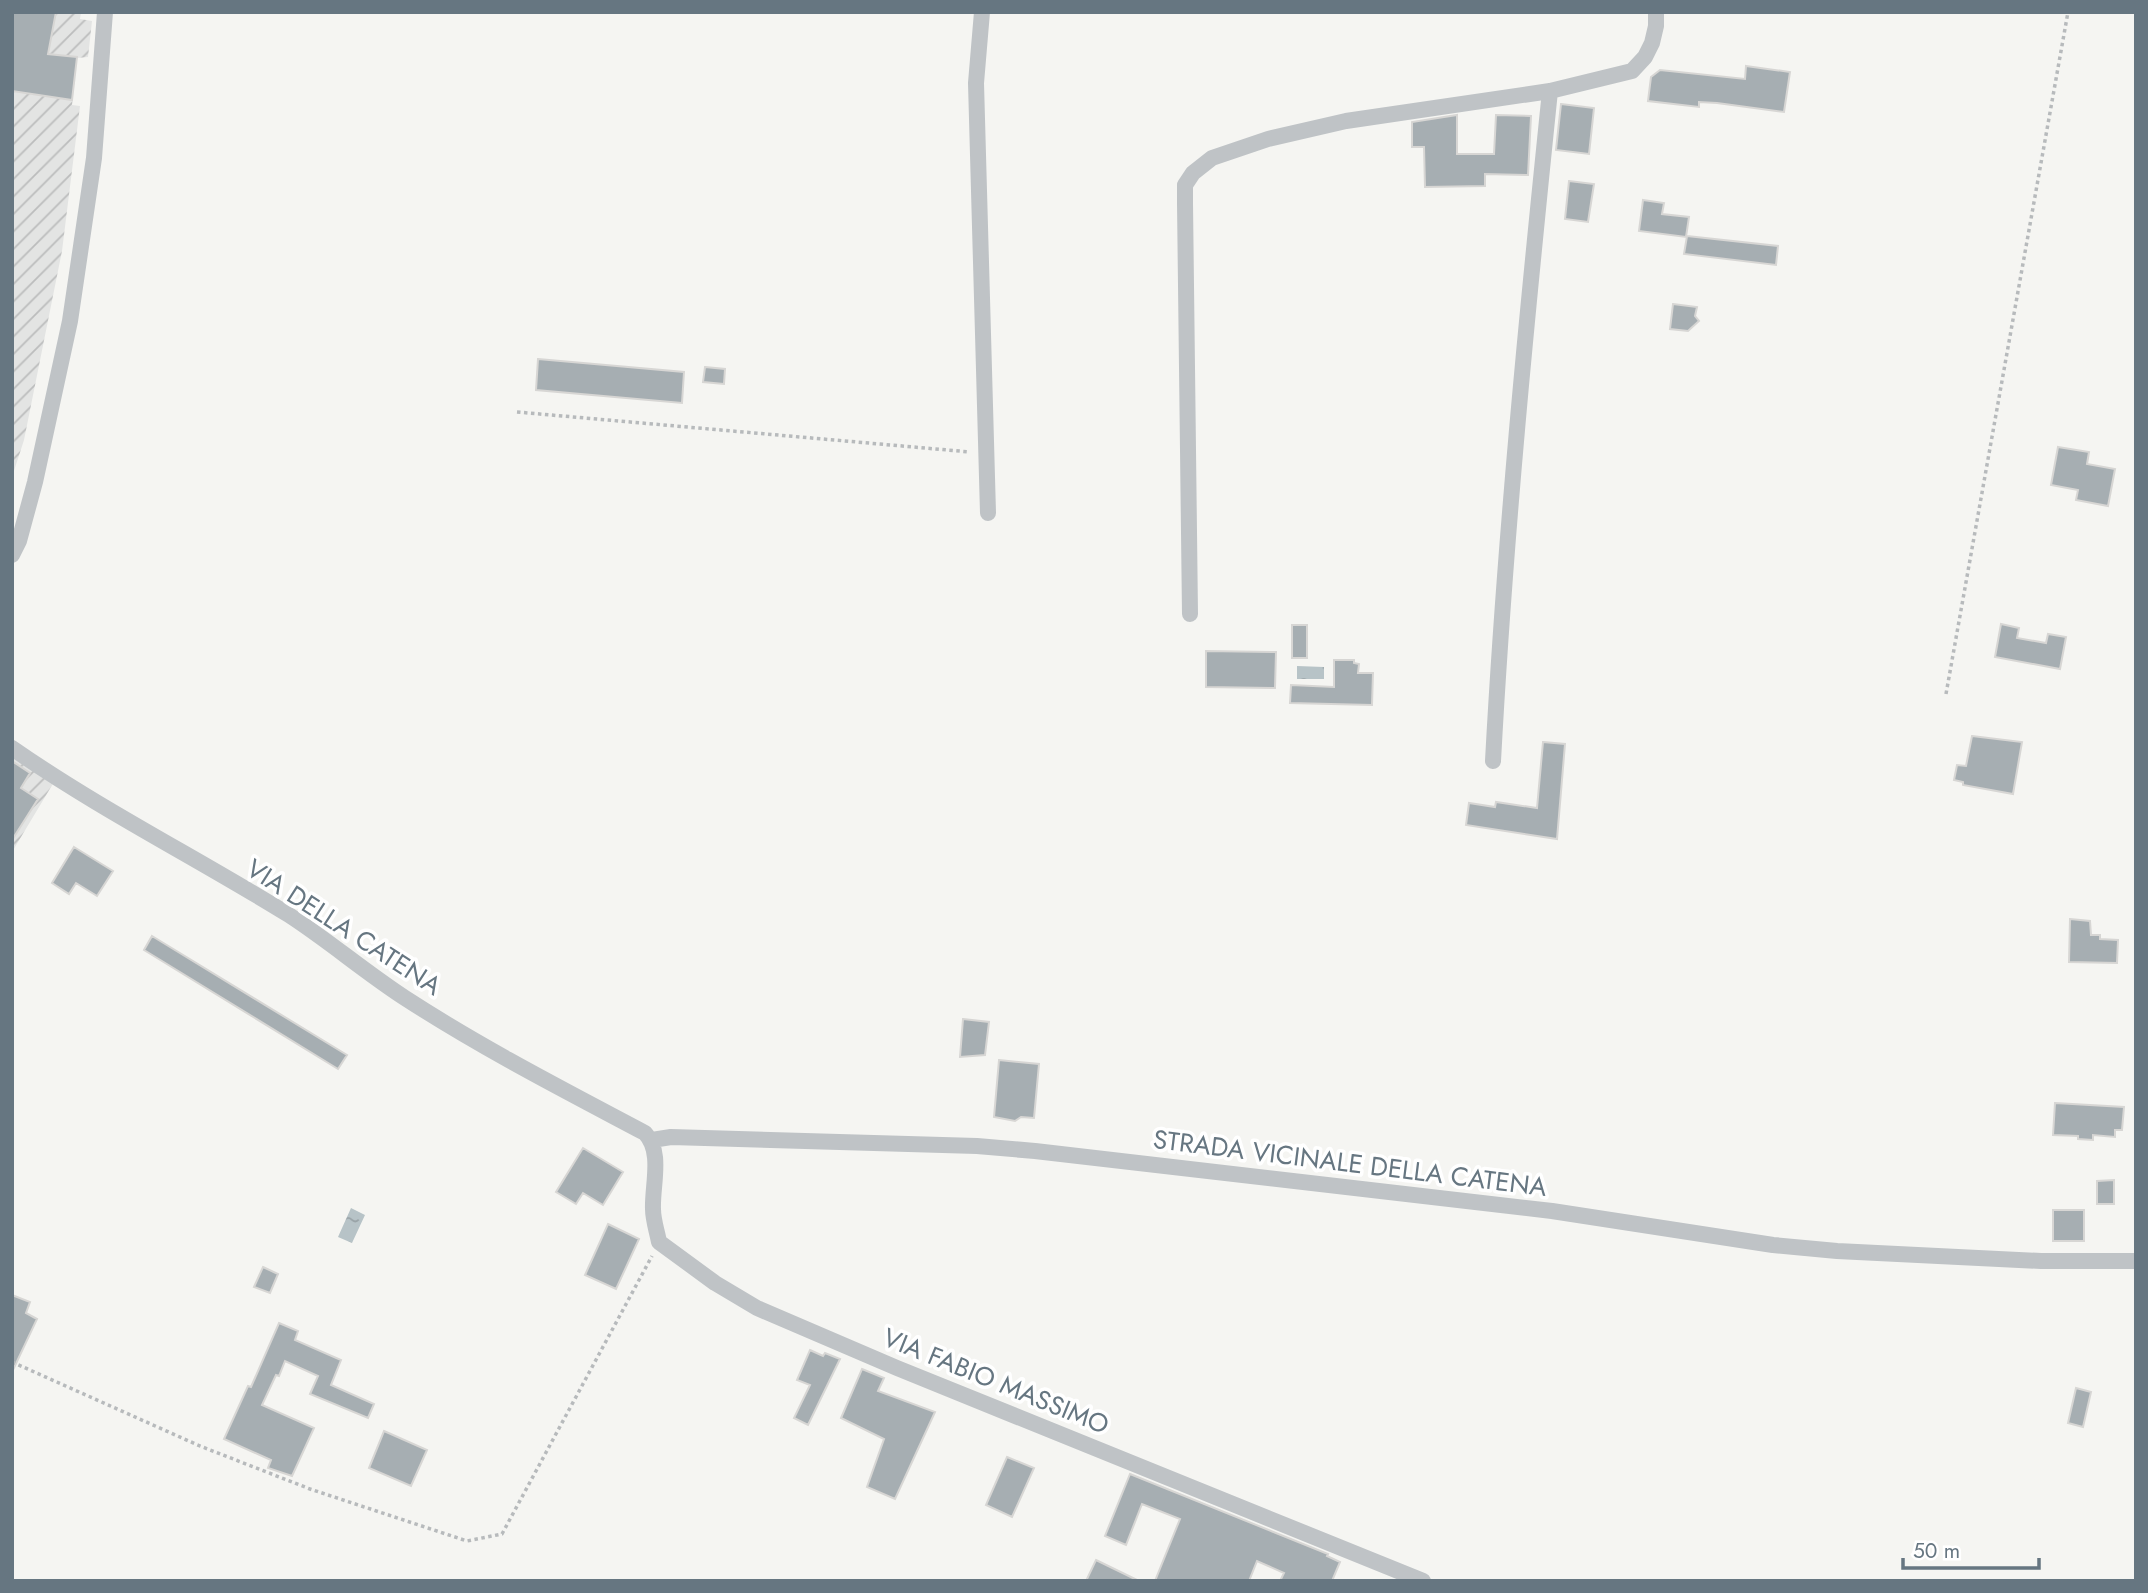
<svg xmlns="http://www.w3.org/2000/svg" width="2148" height="1593" font-family="Jost,sans-serif">
<style>
.industrial{fill:url(#industrial-furrows)}
.water{fill:url(#water-ripples)}
.building{fill:#a6aeb2;stroke:#d7d6d4;stroke-width:2}
.lines{fill:none;stroke-linecap:round;stroke-linejoin:round}
.path{stroke:#b7babc;stroke-width:3.5;stroke-dasharray:3.5 3.5;stroke-linecap:butt}
.minor{stroke:#bfc3c6;stroke-width:16}
.labels{text-anchor:middle;dominant-baseline:central;stroke-width:7;stroke-linejoin:round;paint-order:stroke}
.street-label{font-size:26px;fill:#667681;stroke:#fff}
</style>
<defs>
<pattern id="industrial-furrows" width="10" height="10" patternUnits="userSpaceOnUse" patternTransform="scale(1.75)"><rect width="10" height="10" fill="#e3e4e3"/><path d="M-1 1l2-2M0 10L10 0M9 11l2-2" fill="none" stroke="#bcbdbd"/></pattern>
<pattern id="water-ripples" width="26" height="14" patternUnits="userSpaceOnUse" patternTransform="scale(1.75)"><rect width="26" height="14" fill="#b7c3c7"/><path d="M2 4q2-2 4 0t4 0M15 11q2-2 4 0t4 0" fill="none" stroke="#99a3a7"/></pattern>
</defs>
<rect width="100%" height="100%" fill="#f5f5f2"/>
<path class="industrial" d="M12,12h69l-1,7 12,2 -4,36 -11,1 -5,47 8,1 -18,145 -38,189 -12,37z
M12,754l42,28 -42,70z"/>
<path class="water" d="M1297,666l27,1v12h-27z
M351,1208l14,7 -13,28 -14,-6z"/>
<path class="building" d="M12,12h44l-8,42 29,3 -5,43 -60,-9z
M1746,66l44,6 -6,40 -67,-9 -18,-1v5l-51,-6 3,-24 9,-7 85,9z
M1561,104l33,4 -5,46 -33,-4z
M1457,115v39h37l2,-39 35,1 -3,59 -43,-1v12l-60,1 -1,-40h-12v-25z
M1569,181l25,3 -6,38 -23,-3z
M1643,200l21,3 -2,11 27,3 -3,20 -47,-6z
M1687,236l91,10 -2,19 -92,-11z
M1673,304l24,3 -2,9 4,5 -11,10 -18,-2z
M538,359l146,13 -2,31 -146,-13z
M705,367l20,2 -1,15 -21,-2z
M2058,447l31,5 -2,12 28,5 -7,37 -32,-6 2,-10 -27,-5z
M2001,624l18,4 -2,10 29,5 2,-9 18,3 -6,32 -65,-12z
M1292,625h15v33h-15z
M1206,651l70,1 -1,36 -69,-1z
M1334,660h20v3l5,1 -1,9h15l-1,32 -82,-2 1,-18 43,2z
M1972,736l50,6 -9,52 -50,-9v-3l-9,-2 3,-15 9,1z
M1543,742l22,2 -8,95 -91,-14 3,-22 26,4 1,-5 41,6z
M12,761l18,12 -9,15 17,11 -26,41z
M74,847l39,24 -16,25 -21,-13 -7,11 -17,-11z
M2070,919l20,2 1,14h9v4l18,1 -1,23 -48,-1z
M152,936l195,119 -9,14 -194,-119z
M963,1019l26,3 -4,33 -25,2z
M999,1060l40,4 -5,54 -13,-1 -6,4 -21,-4z
M2055,1103l69,4 -2,23h-7v7l-22,-2v5l-15,-1v-3l-25,-1z
M583,1148l40,24 -20,33 -20,-12 -7,11 -20,-12z
M2114,1180v24h-17v-23z
M2053,1210h31v31h-31z
M608,1224l31,15 -23,50 -31,-14z
M263,1267l15,7 -8,19 -16,-6z
M12,1295l18,7 -4,11 11,6 -25,53z
M279,1323l19,8 -3,9 46,20 -10,25 43,19 -6,14 -58,-24 8,-18 -33,-15 -6,15 -3,-1 -14,30 52,23 -22,48 -24,-8 3,-8 -47,-21 24,-53 3,1z
M810,1350l13,6 2,-3 15,6 -32,66 -14,-7 16,-33 -13,-5z
M862,1369l22,9 -6,13 57,21 -40,87 -28,-12 17,-48 -43,-21z
M2076,1388l15,4 -8,35 -15,-4z
M384,1431l43,19 -16,36 -42,-18z
M1007,1457l27,11 -22,49 -26,-12z
M1130,1474l198,80 -1,2 13,6 -8,19h-52l4,-8 -27,-12 -8,20h-94l25,-62 -38,-15 -16,41 -21,-9z
M1096,1560l43,21h-53z"/>
<g class="lines">
<path class="path" d="M517,412l453,40
M1946,694l122,-682
M12,1362l188,84 110,43 157,52 35,-7 150,-278"/>
<path class="minor" d="M982,12l-6,71 12,430
M12,555l7,-14 16,-59 35,-161 24,-163 11,-146
M1190,614l-5,-411v-18l8,-12 19,-15 56,-19 78,-18 204,-30 82,-20 13,-14 7,-14 4,-17v-14
M12,748c89,62 185,110 277,167 40,26 76,57 116,83 77,50 159,92 240,135 18,19 7,52 8,76 0,11 4,22 6,33l56,41 42,25 140,60 526,213
M1493,761c12,-224 34,-447 57,-670
M652,1140l19,-3 306,9 58,5 517,60 221,34 64,6 204,10h95"/>
</g>
<g class="labels">
<g class="street-label">
<text transform="translate(344 927) rotate(33)">VIA DELLA CATENA</text>
<text transform="translate(1350 1163) rotate(7)">STRADA VICINALE DELLA CATENA</text>
<text transform="translate(996 1381) rotate(22)">VIA FABIO MASSIMO</text>
</g>
</g>
<rect width="2148" height="1593" fill="none" stroke="#667681" stroke-width="28"/>
<path d="M1903 1558v10h136v-10" fill="none" stroke="#667681" stroke-width="3.5"/>
<text x="1913" y="1558" font-size="21" fill="#667681" stroke="#ffffff" stroke-width="5" paint-order="stroke">50 m</text>
</svg>
